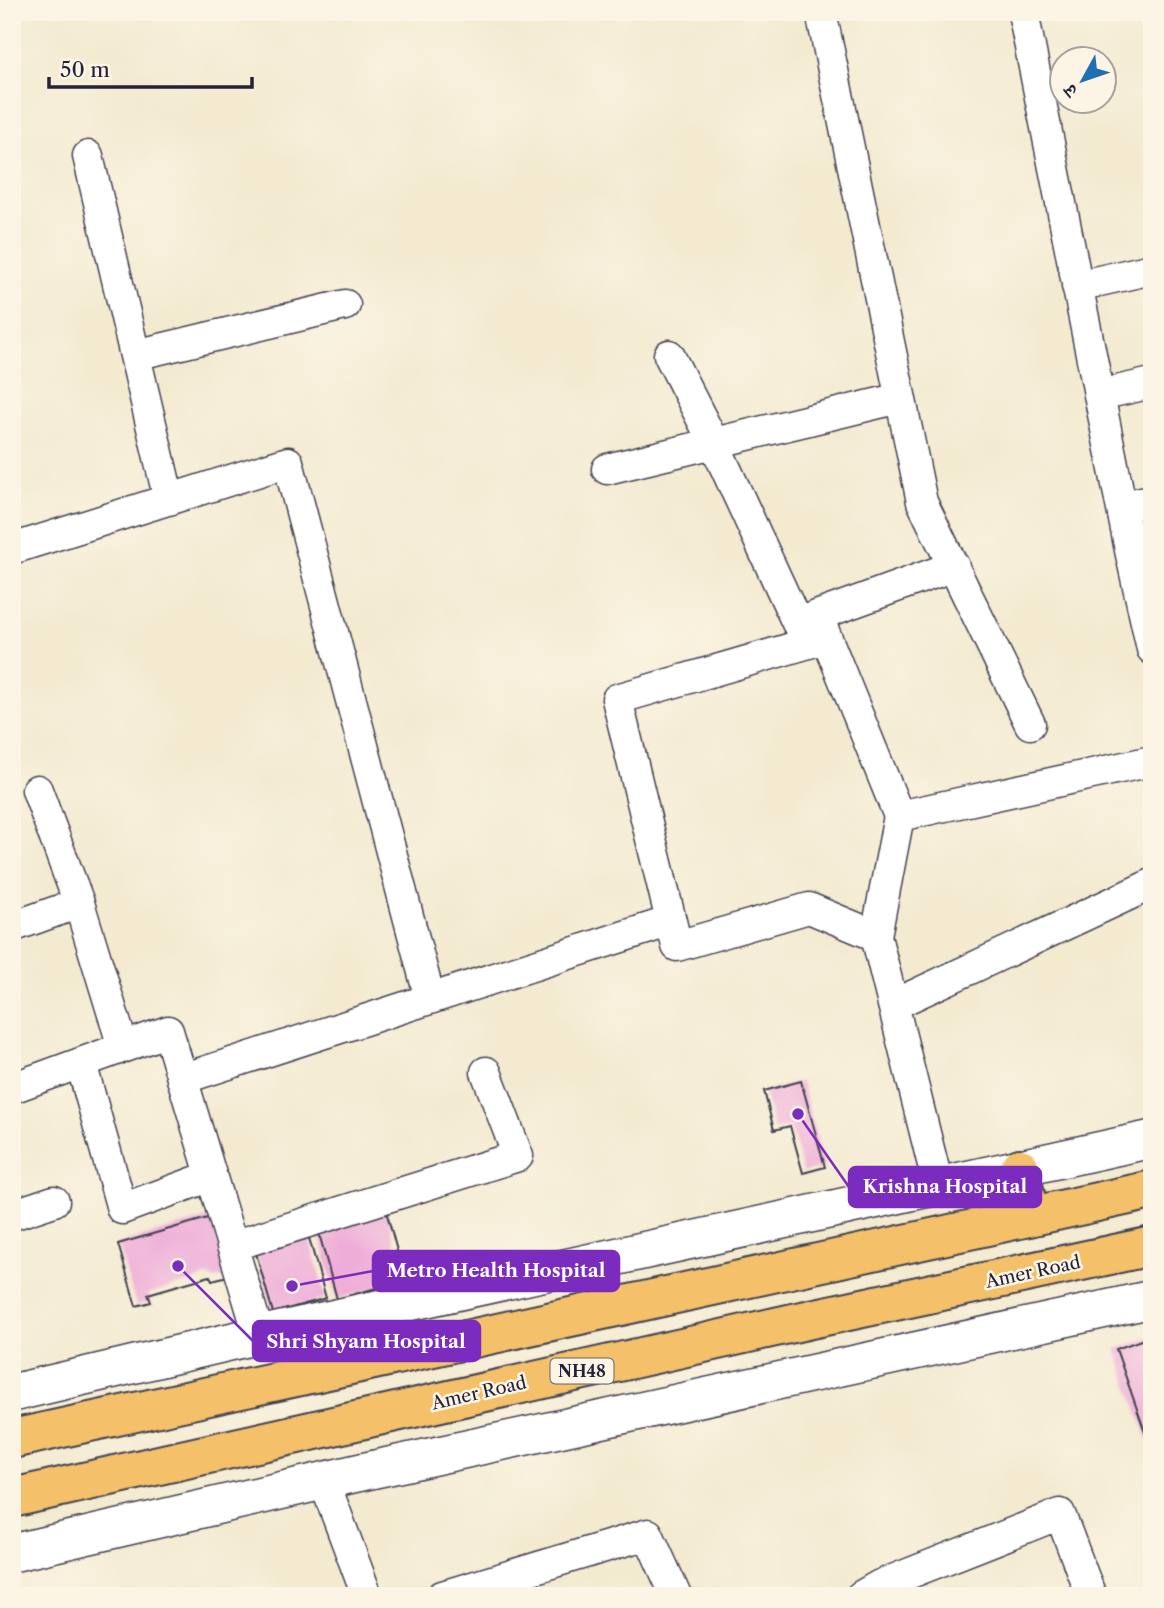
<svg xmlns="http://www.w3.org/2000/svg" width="1164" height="1608" font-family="'Libre Caslon Text','Noto Serif Devanagari',serif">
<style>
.building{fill:#eeacd8}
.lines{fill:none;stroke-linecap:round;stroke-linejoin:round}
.minor-casing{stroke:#414051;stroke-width:33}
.tertiary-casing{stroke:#414051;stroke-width:40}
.trunk-casing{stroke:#414051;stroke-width:42}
.minor{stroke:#fff;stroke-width:30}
.tertiary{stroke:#fff;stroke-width:37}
.trunk{stroke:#f4c16a;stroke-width:38}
.labels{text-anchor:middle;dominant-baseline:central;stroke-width:5;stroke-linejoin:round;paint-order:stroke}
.shield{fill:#fcf5e5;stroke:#63616e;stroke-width:2}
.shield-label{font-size:16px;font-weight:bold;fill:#22223b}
.street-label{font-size:18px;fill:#22223b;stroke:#fcf5e5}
.leader{fill:none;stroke:#7b2cbf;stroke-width:2.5}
.callout-dot{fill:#7b2cbf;stroke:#fcf5e5;stroke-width:2.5}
.callout{fill:#7b2cbf;stroke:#7b2cbf;stroke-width:2.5}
.callout-label{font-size:19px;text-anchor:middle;font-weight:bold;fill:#fff}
</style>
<rect width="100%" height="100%" fill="#fcf5e5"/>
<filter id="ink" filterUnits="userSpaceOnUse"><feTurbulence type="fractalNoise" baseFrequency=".0143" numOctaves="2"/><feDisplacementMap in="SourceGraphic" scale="14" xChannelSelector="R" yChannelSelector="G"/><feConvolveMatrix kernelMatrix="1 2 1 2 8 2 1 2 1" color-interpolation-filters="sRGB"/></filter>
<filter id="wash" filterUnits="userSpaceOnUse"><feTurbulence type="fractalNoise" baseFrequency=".00686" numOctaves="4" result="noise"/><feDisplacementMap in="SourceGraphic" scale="28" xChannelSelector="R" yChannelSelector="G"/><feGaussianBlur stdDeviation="1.57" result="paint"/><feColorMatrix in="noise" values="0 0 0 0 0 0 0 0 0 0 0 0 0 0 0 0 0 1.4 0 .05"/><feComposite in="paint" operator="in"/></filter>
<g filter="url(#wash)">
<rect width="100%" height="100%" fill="#f3ead0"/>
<g id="blocks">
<path class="building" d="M801,1081l24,86 -22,6 -13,-47 -16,4 -10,-39z
M385,1207l20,73 -68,19 -20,-73z
M211,1217l17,59 -16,4 -2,-4 -62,18 3,8 -15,4 -18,-62z
M309,1238l17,60 -53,15 -17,-60z
M1152,1336v113h-1l-35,-100z"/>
</g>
</g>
<g filter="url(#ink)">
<use href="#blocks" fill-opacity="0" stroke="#414051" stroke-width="2"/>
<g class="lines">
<defs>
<path id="minor" d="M821,12l101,490 108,222
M1023,12l108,543 21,94
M88,156l81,344
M1077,286l75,-17
M135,355l210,-50
M669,355l45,88 83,180 157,-57
M1099,395l53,-12
M607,469l293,-71
M1122,506l30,-6
M12,549l276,-87 142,537
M819,619l80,197 -23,120
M899,816l253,-55
M79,903l44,144
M671,921l-54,-222 209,-61
M12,927l67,-24 -42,-113
M893,1005l259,-121
M81,1063l41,146 89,-33
M182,1079l489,-158 6,25 132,-38 67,28 62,249
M12,1088l156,-57 91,304
M12,1215l42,-14
M232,1246l286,-90 -32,-84
M324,1481l43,115
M442,1596l206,-62 28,62
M861,1596l19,-11 180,-71 31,82"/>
<path id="tertiary" d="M12,1393l247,-58 893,-196
M12,1553l345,-80 795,-174"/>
<path id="trunk" d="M1020,1168l9,49
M12,1439l1140,-249
M12,1498l799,-179 341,-73"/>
</defs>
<use href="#minor" class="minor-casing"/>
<use href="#tertiary" class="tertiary-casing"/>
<use href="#trunk" class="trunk-casing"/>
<use href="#minor" class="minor"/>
<use href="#tertiary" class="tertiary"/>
<use href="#trunk" class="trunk"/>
</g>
</g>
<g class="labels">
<rect class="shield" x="550.5" y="1358.5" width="63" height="25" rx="5"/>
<g class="shield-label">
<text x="582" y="1371">NH48</text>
</g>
<g class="street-label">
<text transform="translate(1033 1272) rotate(-12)">Amer Road</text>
<text transform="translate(479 1393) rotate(-13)">Amer Road</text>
</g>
</g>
<path class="leader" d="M798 1114L849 1187M292 1286L373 1271M178 1266L253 1341"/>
<g class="callout-dot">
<circle cx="798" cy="1114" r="7"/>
<circle cx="292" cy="1286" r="7"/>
<circle cx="178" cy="1266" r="7"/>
</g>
<g class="callout">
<rect x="849" y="1167" width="192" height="40" rx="7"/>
<rect x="373" y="1251" width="246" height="40" rx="7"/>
<rect x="253" y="1321" width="227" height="40" rx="7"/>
</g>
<g class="callout-label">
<text x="945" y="1193">Krishna Hospital</text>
<text x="496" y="1277">Metro Health Hospital</text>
<text x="366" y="1348">Shri Shyam Hospital</text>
</g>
<rect width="1164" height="1608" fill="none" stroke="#fcf5e5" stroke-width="42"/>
<g transform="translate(1083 80) rotate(230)"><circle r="33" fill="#fcf5e5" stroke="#a5a1a1" stroke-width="2"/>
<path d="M0-5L12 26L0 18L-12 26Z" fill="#1f6fb2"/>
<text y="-10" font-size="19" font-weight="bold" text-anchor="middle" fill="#22223b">उ</text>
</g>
<path d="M49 77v10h203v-10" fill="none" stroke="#22223b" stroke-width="3.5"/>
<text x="60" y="77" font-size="21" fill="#22223b" stroke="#fcf5e5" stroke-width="5" paint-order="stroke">50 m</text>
</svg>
